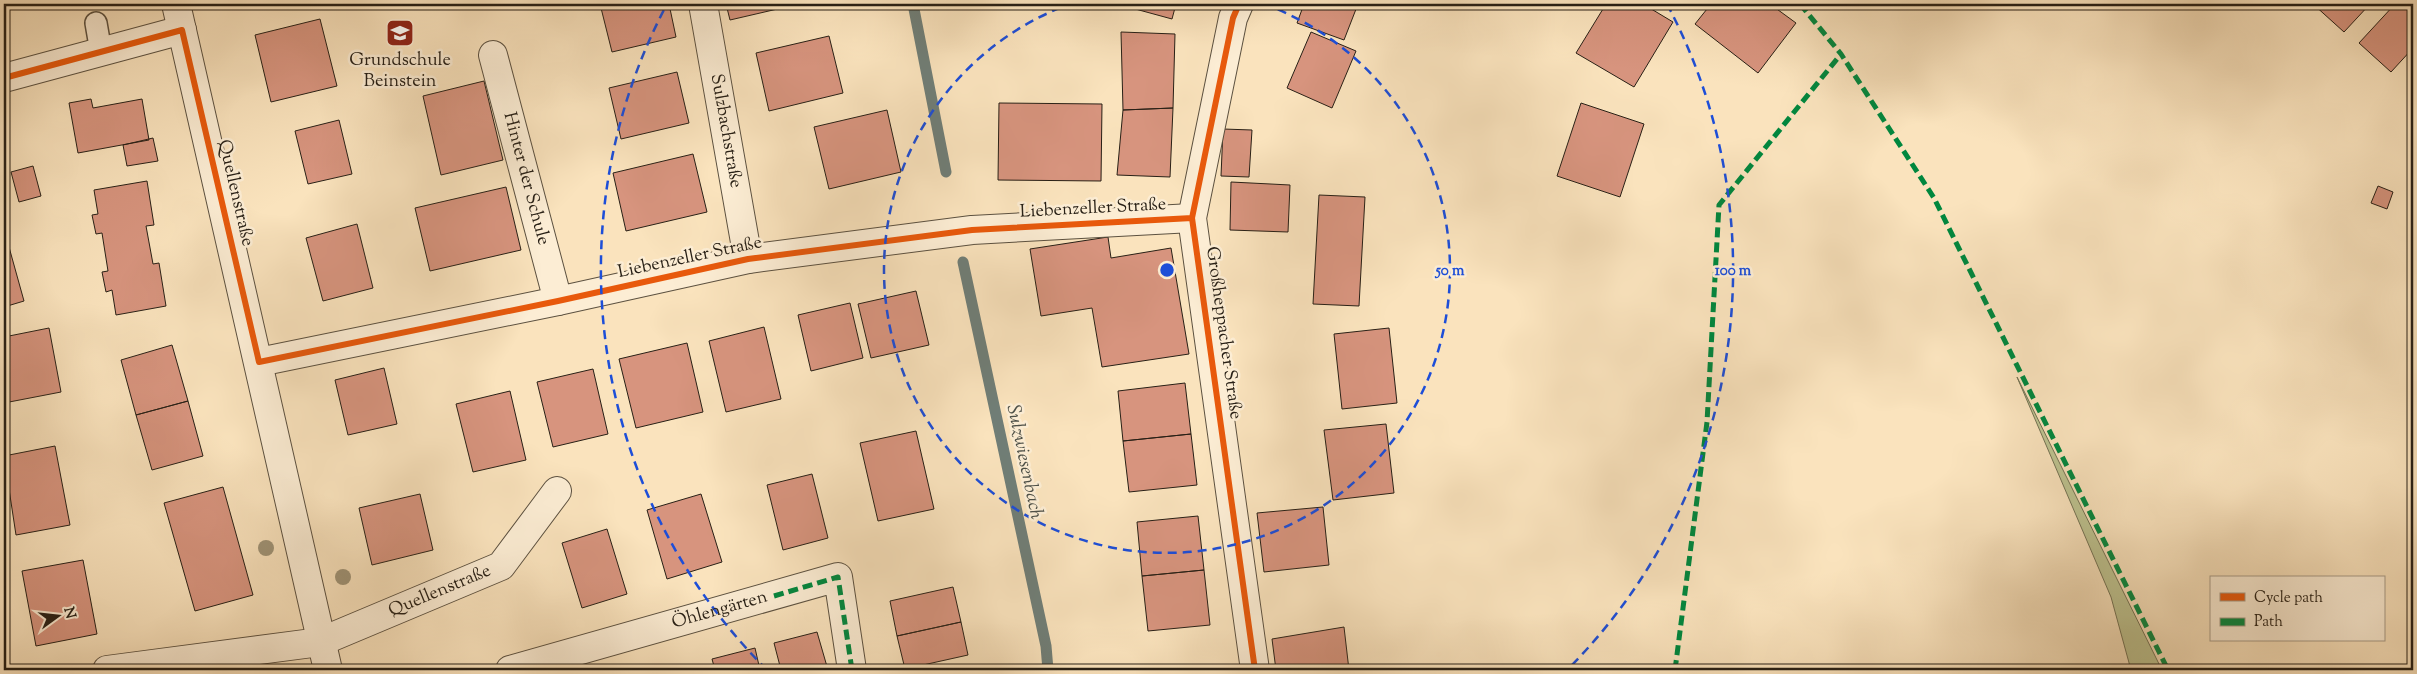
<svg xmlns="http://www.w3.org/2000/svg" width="2417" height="674" font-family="'Sorts Mill Goudy',serif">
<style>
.green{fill:#bec491;stroke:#737254}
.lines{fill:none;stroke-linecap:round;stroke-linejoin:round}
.stream{stroke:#707e77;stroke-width:11}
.building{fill:#d7947e;stroke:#282016}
.service-casing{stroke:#5c5140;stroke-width:24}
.minor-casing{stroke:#5c5140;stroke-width:30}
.service{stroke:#fcedd4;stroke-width:21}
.minor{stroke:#fcedd4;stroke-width:28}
.quiet{stroke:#00873e;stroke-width:5;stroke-dasharray:10 5;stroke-linecap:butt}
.cycleway-casing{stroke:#fcedd4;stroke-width:9}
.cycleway{stroke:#e8590c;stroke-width:6}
.tree{fill:#9f9376}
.ring{fill:none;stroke:#1d4ed8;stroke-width:2.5;stroke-dasharray:9 6}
.labels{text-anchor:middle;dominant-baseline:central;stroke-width:5;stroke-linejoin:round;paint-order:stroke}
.poi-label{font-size:18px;fill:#282016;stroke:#fcedd4}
.street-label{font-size:18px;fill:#282016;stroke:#fcedd4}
.water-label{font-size:19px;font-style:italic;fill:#4c4f47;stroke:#fcedd4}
.centre{fill:#1d4ed8;stroke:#fcedd4;stroke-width:2.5}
.ring-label{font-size:15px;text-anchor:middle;font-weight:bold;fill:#1d4ed8;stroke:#fcedd4;stroke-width:5;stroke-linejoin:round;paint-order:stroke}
</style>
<rect width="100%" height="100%" fill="#fae3bd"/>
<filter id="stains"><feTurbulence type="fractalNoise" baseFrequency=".004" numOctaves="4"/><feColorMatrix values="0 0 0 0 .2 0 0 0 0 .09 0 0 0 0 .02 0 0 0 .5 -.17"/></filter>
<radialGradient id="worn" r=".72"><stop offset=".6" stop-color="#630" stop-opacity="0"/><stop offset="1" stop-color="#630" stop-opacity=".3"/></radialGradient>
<path class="green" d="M2017,377l145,293h-31l-20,-73z"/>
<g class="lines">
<path class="stream" d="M913,4l33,168
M963,262l83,384 2,24"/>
</g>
<path class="building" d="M600,4h69l7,33 -64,15z
M726,4h73l-69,16z
M1117,4h59l-4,15z
M1304,4h54l-14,36 -47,-17z
M1606,4h37l30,18 -39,65 -58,-34z
M1711,4h59l26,19 -38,50 -63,-49z
M2313,4h57l-26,28z
M2395,4h18v44l-22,24 -32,-29z
M320,19l17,67 -66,16 -16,-67z
M1121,32l54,2 -2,74 -50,2z
M1311,32l45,19 -24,57 -45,-20z
M829,36l14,57 -74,18 -13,-58z
M677,72l12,51 -68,16 -12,-51z
M484,81l19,79 -62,15 -18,-79z
M91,99l2,9 49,-9 7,41 -71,13 -9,-50z
M999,103l103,1 -1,77 -103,-1z
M1581,103l63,21 -24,73 -63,-21z
M1173,108l-3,69 -53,-2 6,-65z
M887,110l14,62 -72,17 -15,-62z
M339,120l13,54 -44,10 -13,-53z
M1223,129l29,1 -3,47 -28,-1z
M153,138l5,23 -31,5 -4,-21z
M693,154l14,58 -81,19 -13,-58z
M33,166l8,30 -22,6 -8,-30z
M147,181l7,44 -8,1 7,38 6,-1 7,43 -50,9 -4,-25 -6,2 -4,-20 6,-1 -6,-38 -6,1 -4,-19 6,-1 -4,-24z
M1231,182l59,3 -2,47 -58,-2z
M2378,186l15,6 -6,17 -16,-6z
M506,187l15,63 -91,21 -15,-63z
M1319,195l46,2 -6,109 -46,-2z
M357,224l16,64 -50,13 -17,-63z
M4,229l20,72 -20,6z
M1108,237l3,21 60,-10 18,106 -87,13 -10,-59 -51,8 -11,-67z
M916,291l13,54 -58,13 -13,-54z
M850,303l13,55 -52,13 -13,-56z
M764,327l17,72 -55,13 -17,-71z
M49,328l12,64 -57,11v-66z
M1389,328l8,75 -55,6 -8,-75z
M687,343l16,69 -67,16 -17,-69z
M172,345l16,56 -52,14 -15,-55z
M384,368l13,56 -49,11 -13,-55z
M593,369l15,65 -55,13 -16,-65z
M1185,383l6,51 -68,7 -5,-50z
M510,391l16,69 -53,12 -17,-68z
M188,401l15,55 -51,14 -16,-55z
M1386,424l8,69 -61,7 -9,-70z
M916,431l18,78 -56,12 -18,-78z
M1191,434l6,51 -68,7 -6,-51z
M55,446l15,79 -54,10 -12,-79z
M812,474l16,64 -45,12 -16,-65z
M223,487l30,108 -58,16 -31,-108z
M420,494l13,56 -61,15 -13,-57z
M701,494l21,68 -55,17 -20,-69z
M1323,507l6,58 -65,7 -7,-59z
M1198,516l6,54 -62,6 -5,-54z
M607,529l20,65 -45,14 -20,-65z
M83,560l14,74 -61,12 -14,-75z
M1204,570l6,55 -62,6 -6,-55z
M953,587l8,35 -64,14 -7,-35z
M961,622l7,33 -63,14 -8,-33z
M1344,627l5,43h-73l-4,-31z
M817,632l11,38h-47l-7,-27z
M755,648l5,22h-45l-3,-11z"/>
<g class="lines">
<defs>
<path id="service" d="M96,23l5,29"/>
<g id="minor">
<path d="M176,4l152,666"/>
<path id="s1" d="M703,4l45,255"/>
<path d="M1239,4l-6,14 -41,200 63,452"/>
<path id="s2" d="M493,55l65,246"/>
<path d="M4,78l178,-48"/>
<path d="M259,362l299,-61 190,-42 224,-29 220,-12"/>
<path id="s3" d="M107,670l213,-28 181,-76 56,-75"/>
<path id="s4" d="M510,670l328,-93 14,93"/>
</g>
</defs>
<use href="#service" class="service-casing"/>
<use href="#minor" class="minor-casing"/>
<use href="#service" class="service"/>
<use href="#minor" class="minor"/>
<path class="quiet" d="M1800,4l41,50 93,144 234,472
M774,596l64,-19 14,93
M1675,670l32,-248 12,-217 122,-151"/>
<defs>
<path id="cycleway" d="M1239,4l-6,14 -41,200 63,452
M4,78l178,-48 77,332 299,-61 190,-42 224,-29 220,-12"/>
</defs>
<use href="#cycleway" class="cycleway-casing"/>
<use href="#cycleway" class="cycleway"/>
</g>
<g class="tree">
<circle cx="266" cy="548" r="8"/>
<circle cx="343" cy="577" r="8"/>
</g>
<g class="ring">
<path d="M1264 4A283 283 0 1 1 1070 4"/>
<path d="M767 670A566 566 0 0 1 667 4M1667 4A566 566 0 0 1 1567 670"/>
</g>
<defs>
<symbol id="school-square" viewBox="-11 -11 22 22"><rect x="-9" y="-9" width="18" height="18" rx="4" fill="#8f2418" stroke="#fcedd4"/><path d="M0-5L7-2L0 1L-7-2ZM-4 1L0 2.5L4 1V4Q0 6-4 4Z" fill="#fff"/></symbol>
</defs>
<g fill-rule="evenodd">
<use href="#school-square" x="384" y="17" width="32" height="32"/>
</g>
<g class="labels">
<g class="poi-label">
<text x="400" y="61">Grundschule<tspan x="400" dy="21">Beinstein</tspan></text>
</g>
<g class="street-label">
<text stroke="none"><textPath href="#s1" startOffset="129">Sulzbachstraße</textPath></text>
<text stroke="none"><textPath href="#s2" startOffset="128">Hinter der Schule</textPath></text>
<text transform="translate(235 193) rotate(77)">Quellenstraße</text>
<text transform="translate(1093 209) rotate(-3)">Liebenzeller Straße</text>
<text transform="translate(690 258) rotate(-12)">Liebenzeller Straße</text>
<text transform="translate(1223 333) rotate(82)">Großheppacher Straße</text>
<text stroke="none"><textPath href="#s3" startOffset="345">Quellenstraße</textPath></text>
<text stroke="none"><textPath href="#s4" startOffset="218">Öhlengärten</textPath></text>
</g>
<g class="water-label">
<text transform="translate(1024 462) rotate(78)">Sulzwiesenbach</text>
</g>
</g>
<circle cx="1167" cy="270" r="8" class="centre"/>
<g class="ring-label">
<text x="1450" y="275">50 m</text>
<text x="1733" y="275">100 m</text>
</g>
<rect width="2417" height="674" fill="none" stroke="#fae3bd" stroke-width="20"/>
<rect x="5" y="5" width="2407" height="664" fill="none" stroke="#282016" stroke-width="2.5"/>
<rect x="10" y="10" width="2397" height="654" fill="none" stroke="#282016"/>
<rect x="2210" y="576" width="175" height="65" fill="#fcedd4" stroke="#a79b88"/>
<rect x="2220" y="593" width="25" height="8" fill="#e8590c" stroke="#a79b88"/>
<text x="2254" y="602" font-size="15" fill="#282016">Cycle path</text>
<rect x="2220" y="618" width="25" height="8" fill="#00873e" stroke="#a79b88"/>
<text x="2254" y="626" font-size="15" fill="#282016">Path</text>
<g transform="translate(58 616) rotate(75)" stroke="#fcedd4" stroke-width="4" paint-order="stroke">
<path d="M0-4L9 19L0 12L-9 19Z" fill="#282016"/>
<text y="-8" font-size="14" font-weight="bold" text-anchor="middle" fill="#282016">N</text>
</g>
<rect width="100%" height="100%" filter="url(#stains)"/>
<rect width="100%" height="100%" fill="url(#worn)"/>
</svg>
